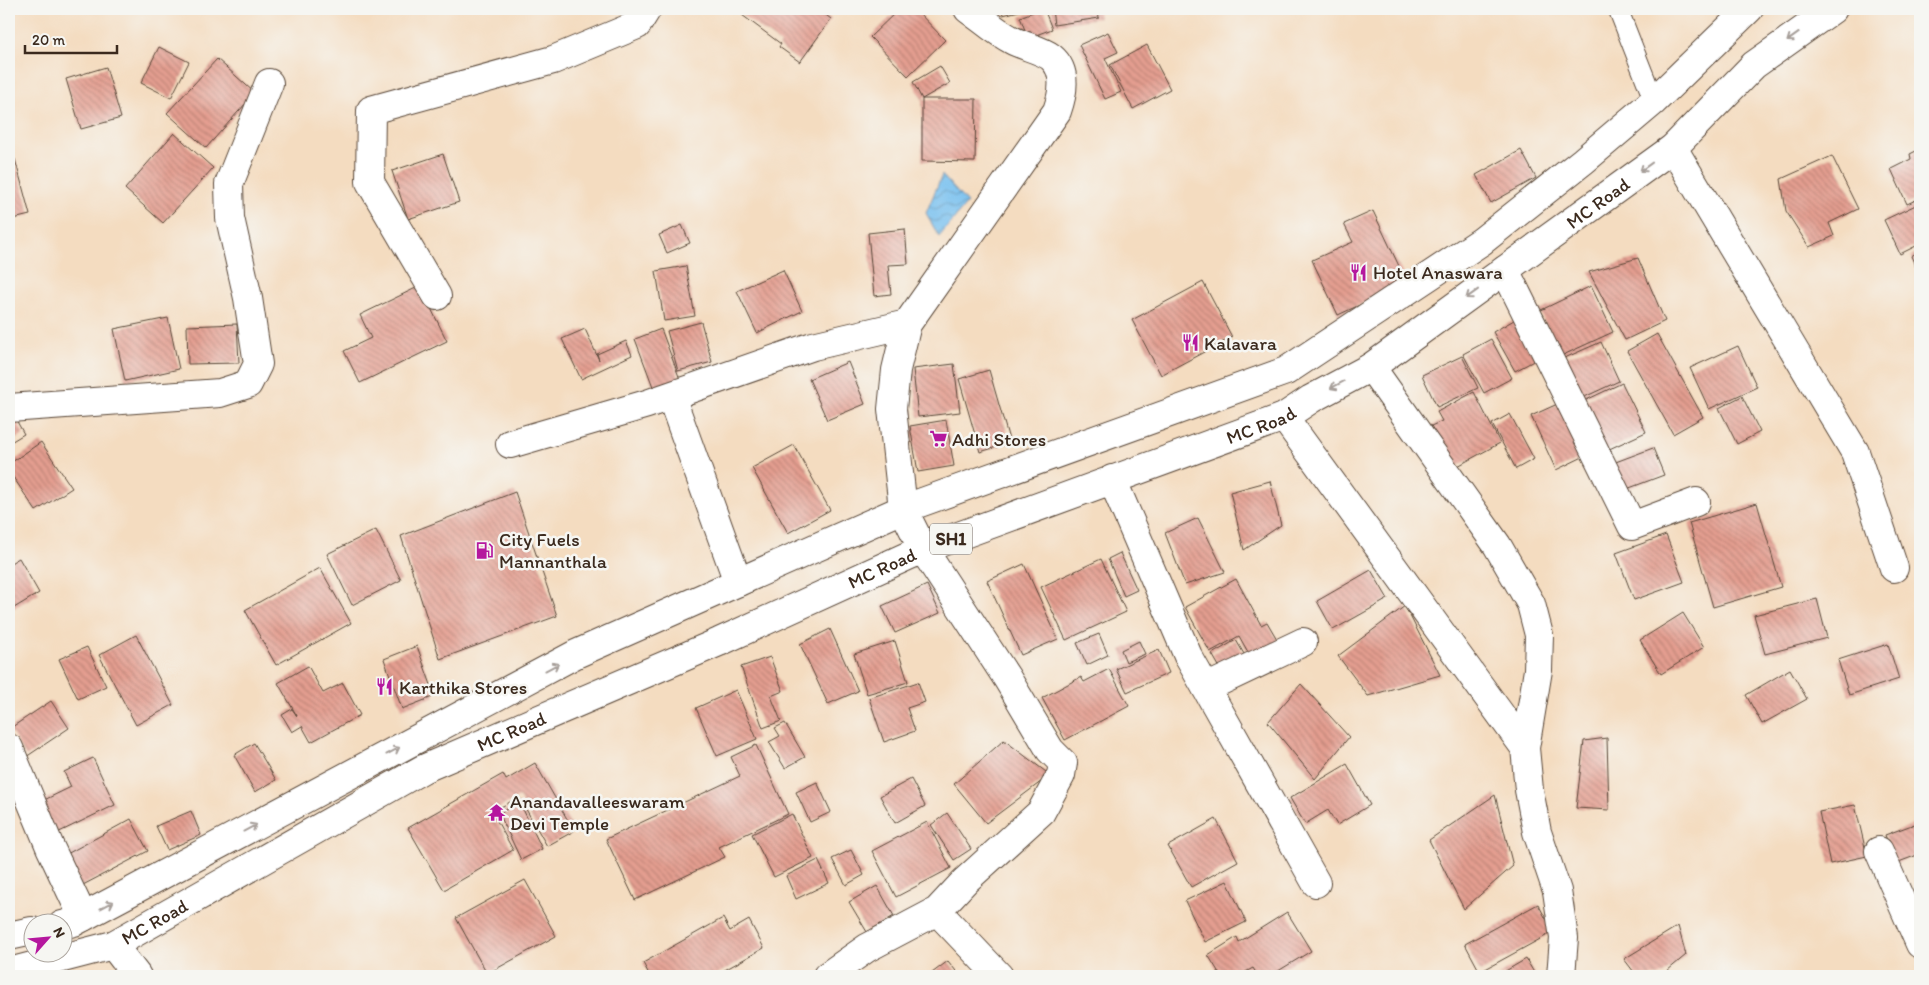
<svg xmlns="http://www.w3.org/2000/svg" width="1929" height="985" font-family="Itim,sans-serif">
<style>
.water{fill:url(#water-waves);stroke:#587486}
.building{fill:url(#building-back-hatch)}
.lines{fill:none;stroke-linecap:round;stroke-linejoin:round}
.lane-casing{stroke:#574536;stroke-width:21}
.street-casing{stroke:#574536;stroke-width:30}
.primary-casing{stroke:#574536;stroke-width:30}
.lane{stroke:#fff;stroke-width:19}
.street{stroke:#fff;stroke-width:28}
.primary{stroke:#fff;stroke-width:28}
.oneway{stroke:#a79f9a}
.labels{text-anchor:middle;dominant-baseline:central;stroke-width:5;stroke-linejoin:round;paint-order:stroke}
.shield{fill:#f6f6f2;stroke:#73675e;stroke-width:1}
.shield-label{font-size:18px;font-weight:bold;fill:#3b2a1e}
.street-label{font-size:19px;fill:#3b2a1e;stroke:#f6f6f2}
.poi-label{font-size:19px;fill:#3b2a1e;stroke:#f6f6f2;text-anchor:start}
</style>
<defs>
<pattern id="water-waves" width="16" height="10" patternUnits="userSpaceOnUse" patternTransform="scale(1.25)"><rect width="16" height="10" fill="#76bfef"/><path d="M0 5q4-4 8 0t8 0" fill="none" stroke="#629bc1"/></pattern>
<pattern id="building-back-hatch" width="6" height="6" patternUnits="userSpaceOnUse" patternTransform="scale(1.25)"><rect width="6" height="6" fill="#e49e90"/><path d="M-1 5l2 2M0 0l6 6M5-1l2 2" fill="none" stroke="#ba8175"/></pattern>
</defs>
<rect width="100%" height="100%" fill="#f6f6f2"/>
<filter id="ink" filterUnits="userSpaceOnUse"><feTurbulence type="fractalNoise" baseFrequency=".02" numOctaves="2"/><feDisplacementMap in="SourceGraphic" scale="10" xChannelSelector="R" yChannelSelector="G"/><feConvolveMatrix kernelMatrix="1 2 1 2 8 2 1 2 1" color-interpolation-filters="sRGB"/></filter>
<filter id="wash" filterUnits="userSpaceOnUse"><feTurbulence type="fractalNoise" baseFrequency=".0096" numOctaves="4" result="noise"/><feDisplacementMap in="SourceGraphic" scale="20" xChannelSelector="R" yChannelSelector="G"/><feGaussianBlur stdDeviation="1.12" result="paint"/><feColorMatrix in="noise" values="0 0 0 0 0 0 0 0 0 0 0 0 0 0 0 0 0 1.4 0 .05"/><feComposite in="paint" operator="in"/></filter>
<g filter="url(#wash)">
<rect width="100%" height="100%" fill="#f4dcc0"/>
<path class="water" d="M942,175l25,28 -28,34 -13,-24z"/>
<g id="blocks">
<path class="building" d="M746,9h72l13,10 -31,43 -21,-15 2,-3 -39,-29z
M899,9h16l30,31 -37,36 -38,-39z
M1002,9h25l-24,6z
M1040,9h4l8,20 -24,9 -8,-21z
M1052,9h46l1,9 -45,7z
M1108,32l10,20 -13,6 16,34 -16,7 -26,-54z
M1147,45l23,44 -37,20 -23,-44z
M159,47l30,15 -18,36 -30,-15z
M217,59l38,34 -49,55 -39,-35z
M940,66l10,17 -28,16 -9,-17z
M106,67l15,51 -40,11 -15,-50z
M922,99h54l-1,63 -53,-1z
M174,133l39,35 -50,55 -38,-34z
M1920,149v49l-13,6 -16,-35 20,-10 -1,-5z
M1521,150l15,28 -45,25 -15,-28z
M443,154l16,48 -51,17 -16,-48z
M1832,156l26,53 -29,14 5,13 -25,11 -23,-36 -5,-32z
M15,159l15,56 -21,5v-59z
M1920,203v41l-20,10 -16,-34z
M1373,211l34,72 -69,32 -26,-55 41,-18 -9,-18z
M682,225l8,18 -23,10 -8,-18z
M905,229l3,35 -20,1 3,29 -17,2 -6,-63z
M1920,251v26l-9,-21z
M1638,258l27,63 -40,19 -36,-68z
M686,266l9,50 -31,5 -8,-50z
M783,270l19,41 -45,22 -20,-42z
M1203,282l29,55 -71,38 -29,-55z
M420,286l27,55 -87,42 -16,-32 27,-13 -11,-23z
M1591,286l22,46 -52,24 -22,-45z
M1521,316l22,40 -28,15 -22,-39z
M168,318l11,51 -54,12 -11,-52z
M701,322l11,40 -34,9 -11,-40z
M237,324l2,39 -51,1 -1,-38z
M585,329l14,31 -2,-6 29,-13 6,14 -51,24 -19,-40z
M661,329l20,53 -26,10 -20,-53z
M1657,334l46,83 -30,17 -46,-83z
M1491,339l21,39 -28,15 -21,-39z
M1601,342l18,39 -41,19 -18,-40z
M1738,346l19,41 -48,22 -19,-41z
M1462,356l16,32 -41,19 -15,-32z
M848,362l17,42 -38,16 -18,-41z
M954,364l6,48 -42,5 -5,-48z
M989,370l21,73 -30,9 -21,-73z
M1622,383l24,49 -41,19 -23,-49z
M1474,392l26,51 -46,25 -23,-42 11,-5 -5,-9z
M1742,396l18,36 -23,12 -18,-36z
M1564,401l25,53 -33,16 -25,-54z
M10,409l14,25 -15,9v-33z
M1510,414l24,45 -18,10 -24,-45z
M946,420l8,46 -36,6 -8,-46z
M41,442l31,46 -36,23 -27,-40v-7z
M794,445l36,65 -42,23 -36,-65z
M1653,448l11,27 -40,15 -11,-27z
M1270,481l11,44 -37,25 -14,-58z
M515,492l42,124 -117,43 -39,-123z
M1757,503l24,84 -68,20 -24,-84z
M1198,518l27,54 -40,13 -20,-52z
M376,530l25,50 -49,25 -25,-51z
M1666,535l18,47 -50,18 -18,-47z
M1120,553l17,37 -13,6 -16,-37z
M19,558l20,35 -30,18v-47z
M1101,559l25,53 -60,28 -25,-53z
M1024,564l34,75 -37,16 -34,-74z
M320,568l31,55 -75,42 -31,-55z
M1371,570l17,29 -55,31 -16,-29z
M1236,579l25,46 6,-3 14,24 -28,15 -14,-25 -29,16 -25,-45z
M927,585l13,28 -45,20 -13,-27z
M1817,599l10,39 -62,16 -11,-39z
M1405,606l35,69 -72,21 -30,-40z
M1683,613l21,34 -43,27 -21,-34z
M830,629l28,62 -30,13 -28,-60z
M1099,634l9,21 -21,10 -10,-22z
M136,635l37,70 -37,20 -37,-70z
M1236,640l12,21 -24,14 -12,-21z
M895,641l13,41 -41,12 -13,-40z
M1139,641l6,13 -19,8 -5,-12z
M1888,644l11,35 -50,16 -11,-35z
M417,646l18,50 -33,13 -18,-50z
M87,647l19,39 -28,13 -19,-40z
M1159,650l10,23 -42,19 -11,-23z
M770,657l13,34 -12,5 10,25 -18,7 -22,-61z
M308,666l15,27 20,-10 17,32 -49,27 -9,-16 -10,6 -10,-17 10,-6 5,7 -19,-33z
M1109,669l20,37 -64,34 -23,-42 39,-21 3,5z
M1790,669l17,30 -45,25 -16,-29z
M918,682l7,20 -18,6 8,23 -31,11 -15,-44z
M1301,684l48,53 -34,42 -47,-57z
M736,690l21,49 -40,17 -21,-48z
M51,701l18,27 -43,29 -17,-28z
M785,723l20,34 -20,11 -16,-26 11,-6 -5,-8z
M1607,738l2,72 -33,-2 8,-67z
M1004,740l46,35 -64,48 -32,-39z
M254,743l22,37 -21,12 -21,-37z
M756,745l32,69 -69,33 6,10 -90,43 -29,-61 134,-63 -9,-19z
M93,758l22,47 -64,31 -15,-32 35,-17 -7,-15z
M535,763l39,68 -27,15 -28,-49 -27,15 21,38 -69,40 -36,-62 95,-54 3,6z
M1347,764l23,41 -33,20 -9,-15 -23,14 -15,-26z
M911,779l14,27 -30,17 -15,-27z
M817,782l14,30 -21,10 -14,-30z
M1495,795l18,71 -49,43 -35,-69z
M520,803l22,46 -21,11 -22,-47z
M1855,805l12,51 -37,8 -11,-52z
M191,811l10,24 -34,15 -11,-24z
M947,813l24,36 -17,11 -23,-35z
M792,814l21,44 -39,19 -22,-43z
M131,819l17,32 -67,35 -16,-31z
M1216,819l22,42 -47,26 -23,-41z
M927,822l24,46 -55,29 -24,-46z
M1920,822v32l-24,9 -11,-28z
M851,850l13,25 -18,10 -14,-26z
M818,860l11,23 -33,16 -10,-23z
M525,880l31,56 -69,38 -31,-56z
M1227,881l19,41 -41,20 -20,-41z
M877,886l17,30 -27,16 -18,-30z
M1538,904l15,28 -73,40 -15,-28z
M1287,912l24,39 -41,25h-12l-5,-8 -15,8h-17l-13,-21 29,-18 2,5z
M723,918l7,13 19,-11 15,28 -50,28h-64l-7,-13z
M1678,926l8,29 -25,21h-24l-13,-17z
M1526,959l10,17h-39z
M948,961l12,15h-32z"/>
</g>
</g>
<g filter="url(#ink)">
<use href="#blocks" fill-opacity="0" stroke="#574536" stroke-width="1"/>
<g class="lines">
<defs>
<path id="lane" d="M1618,9l36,92"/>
<path id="street" d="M1673,148l182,304 39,116
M1505,270l127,256 64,-24
M437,296l-67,-114 1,-72 182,-50 84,-35 10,-16
M1371,367l126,178 34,59 8,31 -1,35 -13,78 4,42 8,42 20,59 7,47 -3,38
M671,396l67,186
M9,408l211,-15 28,-9 10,-20 -10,-66 -18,-80 -1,-34 40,-101
M1284,417l241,331
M510,444l137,-40 166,-58 94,-22
M1112,479l76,177 128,227
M1206,688l97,-46
M9,748l41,99 33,70
M1879,851l41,93
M937,911l62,65
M113,945l24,31
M827,976l40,-28 70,-37 28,-30 76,-69 20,-37 2,-12 -13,-13 -43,-72 -84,-129 -20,-40 -11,-100 4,-39 11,-46 150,-213c6,-17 11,-40 -6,-54 -9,-7 -28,-11 -39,-17 -16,-8 -30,-21 -44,-31"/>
<g id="primary">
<path d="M62,925l12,-3 502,-268 327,-145 383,-138 196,-130 101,-80 71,-60 95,-92"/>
<path d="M9,936l23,-5"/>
<path id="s1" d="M9,972l104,-27 310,-176 296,-127 204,-93 361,-132 27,-18 60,-32 302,-219 81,-83 79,-56"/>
</g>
</defs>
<use href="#lane" class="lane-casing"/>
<use href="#street" class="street-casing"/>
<use href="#primary" class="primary-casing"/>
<use href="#lane" class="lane"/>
<use href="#street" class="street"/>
<use href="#primary" class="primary"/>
</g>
<defs><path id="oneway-shaft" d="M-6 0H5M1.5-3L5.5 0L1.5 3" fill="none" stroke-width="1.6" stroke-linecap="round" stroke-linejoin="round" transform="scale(1.25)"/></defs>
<g class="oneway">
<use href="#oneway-shaft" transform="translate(1793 37) rotate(144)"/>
<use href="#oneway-shaft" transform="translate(1646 167) rotate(144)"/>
<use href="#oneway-shaft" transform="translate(1472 294) rotate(144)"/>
<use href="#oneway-shaft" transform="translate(1337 385) rotate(152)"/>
<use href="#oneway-shaft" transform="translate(552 667) rotate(-28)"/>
<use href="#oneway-shaft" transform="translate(393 751) rotate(-28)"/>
<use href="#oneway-shaft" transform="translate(250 828) rotate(-28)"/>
<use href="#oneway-shaft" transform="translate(107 905) rotate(-28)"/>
</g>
</g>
<defs>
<symbol id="restaurant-bare" viewBox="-9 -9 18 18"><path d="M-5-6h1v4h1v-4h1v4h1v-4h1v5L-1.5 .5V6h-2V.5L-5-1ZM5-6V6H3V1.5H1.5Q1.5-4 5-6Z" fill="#b5179e" stroke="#f6f6f2" stroke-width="2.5" paint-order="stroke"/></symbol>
<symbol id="supermarket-bare" viewBox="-9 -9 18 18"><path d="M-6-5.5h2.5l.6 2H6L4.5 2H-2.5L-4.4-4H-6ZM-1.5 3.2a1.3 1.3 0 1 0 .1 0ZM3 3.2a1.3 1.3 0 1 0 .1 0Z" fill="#b5179e" stroke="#f6f6f2" stroke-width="2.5" paint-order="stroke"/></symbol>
<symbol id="fuel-bare" viewBox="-9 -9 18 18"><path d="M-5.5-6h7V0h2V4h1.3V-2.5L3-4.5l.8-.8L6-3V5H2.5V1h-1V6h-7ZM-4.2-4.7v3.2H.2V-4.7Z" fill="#b5179e" stroke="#f6f6f2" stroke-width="2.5" paint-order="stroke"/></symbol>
<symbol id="temple-bare" viewBox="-9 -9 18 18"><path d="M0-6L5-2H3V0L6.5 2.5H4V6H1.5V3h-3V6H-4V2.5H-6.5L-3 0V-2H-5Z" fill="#b5179e" stroke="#f6f6f2" stroke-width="2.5" paint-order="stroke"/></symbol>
</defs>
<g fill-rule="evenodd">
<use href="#restaurant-bare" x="1346" y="260" width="25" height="25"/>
<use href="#restaurant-bare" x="1178" y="330" width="25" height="25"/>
<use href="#supermarket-bare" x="926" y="426" width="25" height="25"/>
<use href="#fuel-bare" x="472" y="538" width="25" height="25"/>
<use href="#restaurant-bare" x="372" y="674" width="25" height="25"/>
<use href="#temple-bare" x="484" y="800" width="25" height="25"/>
</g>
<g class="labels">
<rect class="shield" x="930" y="523.5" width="42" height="31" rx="4"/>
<g class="shield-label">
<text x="951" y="539">SH1</text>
</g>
<g class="street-label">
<text stroke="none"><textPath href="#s1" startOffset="1775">MC Road</textPath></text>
<text stroke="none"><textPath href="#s1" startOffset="1370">MC Road</textPath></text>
<text stroke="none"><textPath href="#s1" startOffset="965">MC Road</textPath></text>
<text stroke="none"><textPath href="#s1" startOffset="560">MC Road</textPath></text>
<text stroke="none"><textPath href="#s1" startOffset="155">MC Road</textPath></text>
</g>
<g class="poi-label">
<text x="1373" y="272">Hotel Anaswara</text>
<text x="1204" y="343">Kalavara</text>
<text x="952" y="439">Adhi Stores</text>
<text x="499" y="539">City Fuels<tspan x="499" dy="22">Mannanthala</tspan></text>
<text x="399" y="687">Karthika Stores</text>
<text x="510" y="801">Anandavalleeswaram<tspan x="510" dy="22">Devi Temple</tspan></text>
</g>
</g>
<rect width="1929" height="985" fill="none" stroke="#f6f6f2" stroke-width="30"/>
<g transform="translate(48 938) rotate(63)"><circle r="24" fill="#f6f6f2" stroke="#aba49d"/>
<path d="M0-4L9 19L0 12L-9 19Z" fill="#b5179e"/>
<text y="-8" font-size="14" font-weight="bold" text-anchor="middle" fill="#3b2a1e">N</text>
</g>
<path d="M25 45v8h92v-8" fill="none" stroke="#3b2a1e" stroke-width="2.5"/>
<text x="32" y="45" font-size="15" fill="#3b2a1e" stroke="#f6f6f2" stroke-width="4" paint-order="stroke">20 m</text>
</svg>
